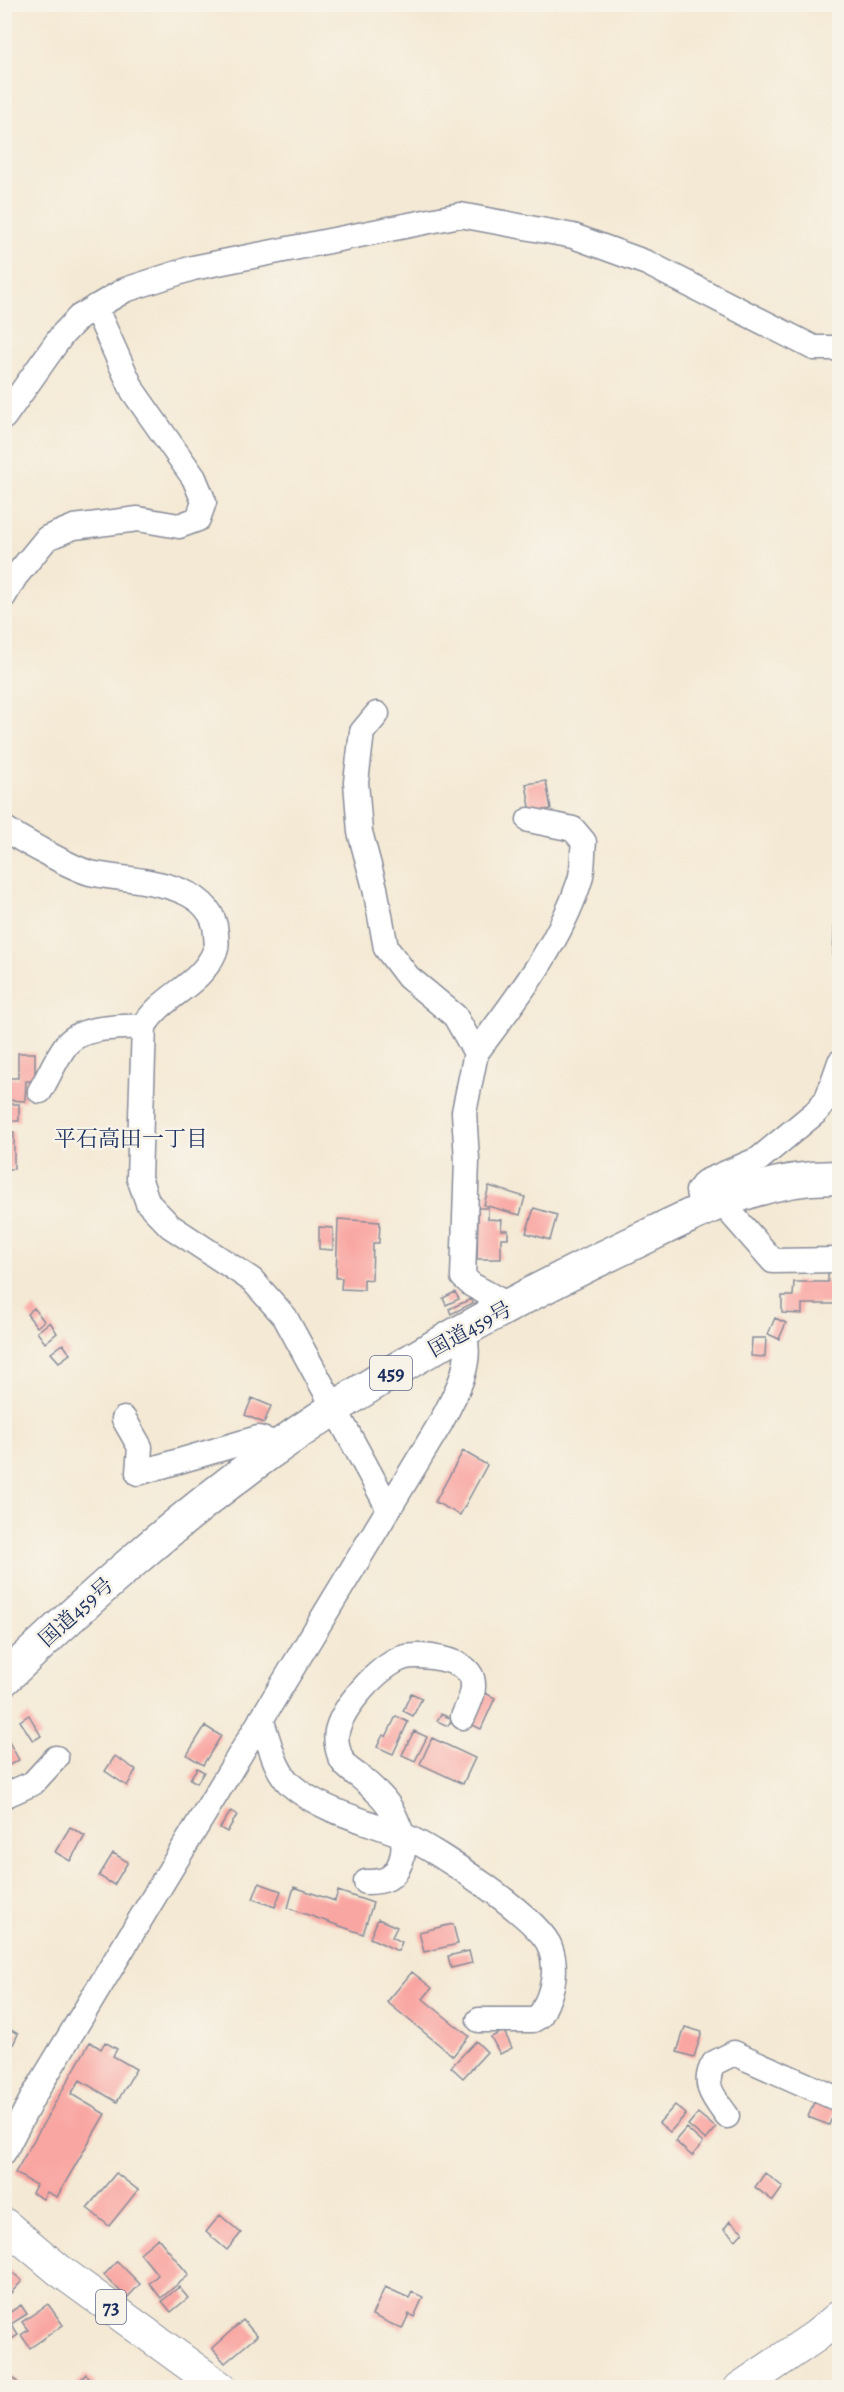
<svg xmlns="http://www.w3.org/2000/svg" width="844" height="2392" font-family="Alegreya,'Noto Serif JP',serif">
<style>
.building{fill:#f9a6a2}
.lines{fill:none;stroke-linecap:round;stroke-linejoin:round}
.minor-casing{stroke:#888c99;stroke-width:27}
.major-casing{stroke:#888c99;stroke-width:34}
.highway-casing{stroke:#888c99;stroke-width:36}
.minor{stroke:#fff;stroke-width:24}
.major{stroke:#fff;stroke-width:32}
.highway{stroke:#fff;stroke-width:33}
.labels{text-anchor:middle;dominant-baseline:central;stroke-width:5;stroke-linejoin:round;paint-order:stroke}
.shield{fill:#f7f3e8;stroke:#5d6a87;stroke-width:1.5}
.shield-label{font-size:20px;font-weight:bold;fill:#1b2f5e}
.street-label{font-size:21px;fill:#1b2f5e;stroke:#f7f3e8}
.neighbourhood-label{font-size:22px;fill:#1b2f5e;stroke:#f7f3e8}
</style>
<rect width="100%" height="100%" fill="#f7f3e8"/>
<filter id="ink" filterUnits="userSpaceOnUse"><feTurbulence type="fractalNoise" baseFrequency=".0167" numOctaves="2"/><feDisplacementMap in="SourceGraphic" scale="12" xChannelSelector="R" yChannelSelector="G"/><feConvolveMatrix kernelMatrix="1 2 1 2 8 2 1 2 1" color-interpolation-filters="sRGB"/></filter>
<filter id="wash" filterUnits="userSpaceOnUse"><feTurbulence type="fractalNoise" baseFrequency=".008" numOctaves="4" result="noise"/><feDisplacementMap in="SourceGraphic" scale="24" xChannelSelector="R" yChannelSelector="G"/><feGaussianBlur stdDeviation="1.35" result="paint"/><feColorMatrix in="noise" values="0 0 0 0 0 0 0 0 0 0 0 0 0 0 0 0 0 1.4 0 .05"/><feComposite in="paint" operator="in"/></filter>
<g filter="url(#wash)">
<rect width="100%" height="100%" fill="#f4e9d4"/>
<g id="blocks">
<path class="building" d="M546,781l5,28 -20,4 -5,-29z
M835,914h5v41h-7z
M18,1053h17v28h-9l-1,20 -20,-1v-22h13z
M4,1104h15v17h-15z
M4,1132h10v37h-10z
M489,1186l36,11 -5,18 -36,-10z
M478,1208h10v11l14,1 -1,10h7v8h-7v21h-24z
M534,1208l23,7 -7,25 -24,-7z
M338,1219l42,3 -1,21h-6l-1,37 -8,-1v11l-23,-1 1,-11h-6z
M319,1227l14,1v22l-14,-1z
M828,1273h12l-3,31h-35v10l-20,-1v-17h11l1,-14h34z
M455,1292l4,7 -13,6 -3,-7z
M471,1299l2,4 -22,11 -2,-5z
M34,1308l10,13 -7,6 -10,-13z
M775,1318l11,5 -7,16 -11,-5z
M50,1322l7,11 -12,10 -8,-11z
M752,1338h14l-1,19 -14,-1z
M63,1344l7,10 -11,8 -8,-9z
M252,1398l19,8 -7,17 -19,-8z
M463,1451l24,14 -27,50 -25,-13z
M411,1693l11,5 -9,18 -10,-5z
M485,1693l10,5 -14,31 -11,-5z
M441,1714l11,5 -4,7 -11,-5z
M29,1715l12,21 -8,5 -13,-20z
M396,1716l12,6 -15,32 -16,-7 6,-12 3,2z
M205,1726l16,10 -18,29 -16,-10z
M414,1731l13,6 -12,24 -13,-6z
M432,1738l43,20 -12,26 -43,-20z
M9,1742l10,18 -15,8v-23z
M115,1756l21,14 -9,16 -22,-15z
M197,1768l7,4 -7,11 -7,-4z
M231,1811l6,4 -10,17 -7,-4z
M70,1827l15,9 -15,25 -15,-9z
M113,1853l15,9 -14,23 -15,-9z
M259,1883l22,8 -6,16 -22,-8z
M294,1887l41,14 3,-10 35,12 -10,31 -75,-26z
M378,1919l19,8 -5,10 10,5 -4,9 -28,-13z
M453,1924l5,20 -34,8 -5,-20z
M469,1951l3,12 -21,5 -3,-12z
M412,1972l20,16 -9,11 46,37 -16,20 -66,-54z
M4,2026l14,8 -14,30z
M685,2027l17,5 -8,25 -17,-5z
M504,2031l8,17 -12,6 -9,-17z
M476,2041l11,11 -24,26 -12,-11z
M90,2042l11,7 4,-7 12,7 -4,7 23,13 -19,33 -37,-22 -9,14 34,20 -48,83 -10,-5 -4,7 -11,-6 4,-8 -21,-12z
M814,2102l21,8 -6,15 -21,-8z
M675,2105l11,9 -16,18 -11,-9z
M698,2113l18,15 -10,12 -18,-15z
M686,2128l17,15 -11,13 -17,-15z
M116,2173l22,17 -29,36 -22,-18z
M765,2173l18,14 -10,14 -18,-14z
M220,2215l21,18 -14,17 -21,-18z
M730,2221l13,11 -7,8 -12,-11z
M158,2238l31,37 -28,23 -12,-15 9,-8 -18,-22z
M117,2261l23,23 -13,14 -23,-23z
M10,2270l12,11 -14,15 -4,-3v-17z
M179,2287l9,11 -17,14 -9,-11z
M385,2287l24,11 3,-6 11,5 -9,20 -5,-3 -7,15 -30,-14z
M48,2304l15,21 -33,23 -9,-13 7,-5 -6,-8z
M21,2305l6,9 -16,10 7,11 -14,9v-28z
M243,2320l14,16 -32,27 -13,-15z
M4,2368l14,15 -5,5h-5l-4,-4z
M86,2374l9,9 -4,5h-18z"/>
</g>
</g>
<g filter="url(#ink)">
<use href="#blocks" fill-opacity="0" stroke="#888c99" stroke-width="1.5"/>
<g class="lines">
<defs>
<path id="minor" d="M4,417l58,-82 17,-18 46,-27 68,-22 267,-53 113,21 74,27 167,85h26
M4,596l11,-19 32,-39 27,-11 64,-8 41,7 19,-7 6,-17 -10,-24 -61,-87 -38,-84
M377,714l-15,18 -6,50 4,50 15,56 11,60 22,29 47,39 21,37 -12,59 3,48 -4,117 9,8 38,21
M4,828c15,11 68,40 86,45 38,9 122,5 126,60 0,6 2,13 -1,18 -14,35 -53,44 -71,75l-5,152 9,25 22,23 82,54 33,37 103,190
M476,1053c39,-53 82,-106 103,-170 5,-12 3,-28 5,-41l-11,-13 -44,-9
M40,1091c9,-15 16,-33 26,-46 16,-20 55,-17 78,-19
M722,1203l51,58 64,-1
M702,1211l-4,-20 7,-9 54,-23 57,-47 11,-13 13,-37
M124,1419l16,28 -2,26 120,-35 23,7
M261,1719c8,21 13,51 30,66 31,27 78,36 116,52 29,13 133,81 143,110 9,24 2,47 -10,69l-7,4h-54
M4,1796l29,-13 23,-25
M366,1882c19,0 28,-3 35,-21 4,-12 3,-24 -2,-35 -9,-24 -20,-33 -39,-49 -5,-4 -14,-9 -17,-15 -5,-8 -8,-21 -6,-31 6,-25 40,-63 65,-73 17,-6 64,1 70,20 4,14 -4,26 -9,39
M727,2116c-13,-18 -26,-32 -13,-53l20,-10 106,47
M4,2152l30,-57 406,-671c15,-29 34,-59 24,-92"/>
<path id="major" d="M4,2224l55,46 162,118
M740,2388l76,-52 24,-20"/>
<path id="highway" d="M4,1679c84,-80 171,-158 265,-226 112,-80 236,-149 360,-208 67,-32 135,-71 211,-67"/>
</defs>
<use href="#minor" class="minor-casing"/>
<use href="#major" class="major-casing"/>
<use href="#highway" class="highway-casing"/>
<use href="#minor" class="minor"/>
<use href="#major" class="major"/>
<use href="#highway" class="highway"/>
</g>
</g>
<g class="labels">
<g class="shield">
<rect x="370" y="1356" width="42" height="34" rx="4.5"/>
<rect x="96" y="2290" width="30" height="34" rx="4.5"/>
</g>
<g class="shield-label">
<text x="391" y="1373">459</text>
<text x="111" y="2307">73</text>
</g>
<g class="street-label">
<text transform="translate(470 1329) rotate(-29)">国道459号</text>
<text transform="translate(76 1612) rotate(-42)">国道459号</text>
</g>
<g class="neighbourhood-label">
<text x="131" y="1139">平石高田一丁目</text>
</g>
</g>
<rect width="844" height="2392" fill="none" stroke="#f7f3e8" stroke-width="24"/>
</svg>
